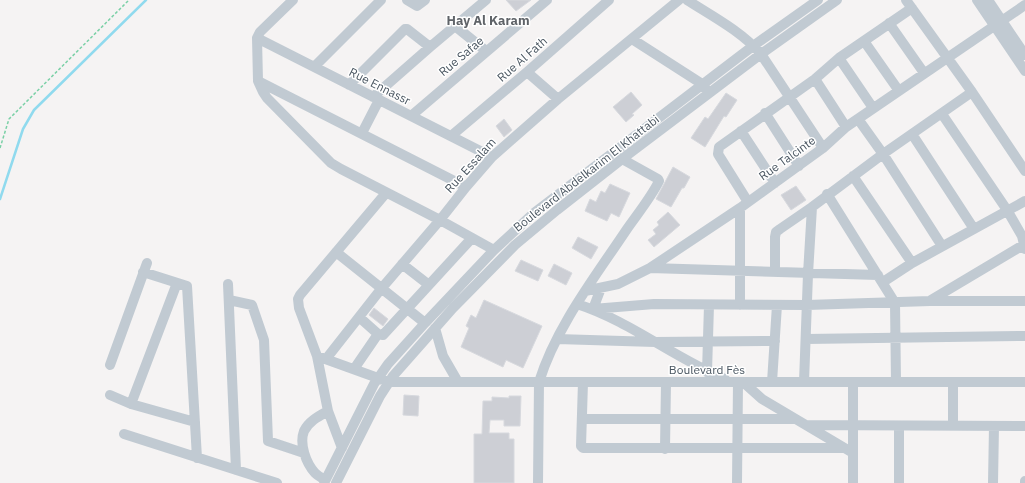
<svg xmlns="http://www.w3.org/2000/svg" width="1025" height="483" font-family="'IBM Plex Sans',sans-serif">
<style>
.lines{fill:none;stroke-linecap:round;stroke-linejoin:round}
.stream{stroke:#90daee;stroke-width:2.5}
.building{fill:#cdcfd5;stroke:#d7d9de}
.path{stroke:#7ad0a6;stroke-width:1.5;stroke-dasharray:3 2;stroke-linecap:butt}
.minor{stroke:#c1cad2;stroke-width:10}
.labels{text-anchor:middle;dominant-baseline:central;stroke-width:3;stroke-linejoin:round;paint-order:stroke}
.street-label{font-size:12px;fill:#4a5661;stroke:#fff}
.neighbourhood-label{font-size:13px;font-weight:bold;fill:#5f6368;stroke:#fff}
</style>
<rect width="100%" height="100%" fill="#f5f3f3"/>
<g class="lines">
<path class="stream" d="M0,199l23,-70 11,-19 112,-110"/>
</g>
<path class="building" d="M506,0h25l-15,11z
M631,92l11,13 -10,9 2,1 -8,7 -13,-15z
M726,93l11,7 -11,17 -2,-1 -19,31 -14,-9 14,-21 3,2z
M504,119l8,11 -8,7 -8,-11z
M673,167l17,10 -6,11h-2l-11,19 -15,-8z
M610,184l20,9 -11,24 -8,-4 -4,8 -22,-10 5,-12 6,3 5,-11 4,2z
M796,186l10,14 -15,10 -10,-15z
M668,212l12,13 -26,22 -6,-7 8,-6 -3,-4 6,-5 -2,-3z
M578,237l20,10 -7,12 -19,-11z
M521,260l22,10 -5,11 -23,-10z
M554,264l18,9 -6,12 -18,-9z
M484,300l58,26 -19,42 -17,-8 -3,7 -42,-20 8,-19 -3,-2 5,-11 5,3z
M374,308l14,11 -5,7 -14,-11z
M404,395l15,1 -1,20 -15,-1z
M509,396h12l-1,30h-16v-6h-14l-1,13h20v6h5v44h-40v-49h8l1,-33h9v-4l17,1z"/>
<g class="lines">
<path class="path" d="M0,148l9,-29 120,-119"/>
<path class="minor" d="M293,0l-33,32 -3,6 1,43 5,11 4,6 64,65 10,6 99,51 54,30
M407,0l10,6 8,-6
M687,0c25,16 54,31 74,54l62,94
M906,0l66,92 53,79
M977,0l48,71
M988,0l37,55
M889,23l35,50
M455,26l31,25
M257,38l235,119
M632,39l67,43 7,7
M864,41l35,50
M839,58l34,50
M314,67l67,-67
M527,72l31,27
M815,79l31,48
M258,81l208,106
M349,85l56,-56h2l23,18
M373,97l57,-50 56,-47
M765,113l34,53
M942,114l65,96 15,26 3,13
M411,116l136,-116
M858,119l25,35 59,92
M741,131l34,52
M362,133l17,-33
M912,134l62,95
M451,136l76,-64 82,-72
M853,176l59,87
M386,193l-86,102 -2,4 1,9 18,48 72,26h636
M827,194l68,109 1,79
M748,202l-30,-48 1,-7 96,-68 24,-21 73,-50
M336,252l89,71
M402,264l27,21
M650,268l228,7
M143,272l44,14 10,172
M775,272v-35l1,-5 4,-3 32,-22 71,-53 89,-62
M883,282l29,-19 113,-62
M228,284l8,186
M601,288l-8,21 61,-5 153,1 123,-4h95
M585,291l33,-7 32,-16 90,-60 83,-60 23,-21 179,-122
M229,300l23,5 12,35 4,101 36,12
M931,300l94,-56
M577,304c53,17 97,54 148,75
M740,305v-97
M359,317l19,17 5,1 89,-97
M435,328l8,28 15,26
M557,339l98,3 120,-1
M806,339l219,-3
M317,356l11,55 14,37
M326,359l55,-70 59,-69 26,-33 26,-30 66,-58 121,-99
M110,365l37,-102
M354,369l24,-35
M707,372l2,-67
M583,382l-2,64 2,2h259
M743,382l19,17 91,54
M772,382l5,-77
M804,382l4,-108 4,-67
M953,382v44
M110,395l21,9 64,18
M131,404l46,-121
M582,419h213
M806,425l219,1
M124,434l153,49
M665,449l1,-67
M325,480c-3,-2 -7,-4 -10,-7 -9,-10 -16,-29 -11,-42 5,-10 15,-15 24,-20
M324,483l50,-99 14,-20 37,-41 69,-73 40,-37 219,-167 65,-46
M336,483l44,-87 13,-20 60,-68 62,-63 42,-35 65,-51 139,-105 76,-54
M538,483l1,-101c17,-55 56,-105 88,-153 9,-13 25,-33 32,-48l-1,-2 -36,-20 -3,-4
M737,483l1,-101
M853,483v-101
M899,483v-57
M993,483l1,-57
M1025,483v-2"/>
</g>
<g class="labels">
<g class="street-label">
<text transform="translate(461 56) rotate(-40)">Rue Safae</text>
<text transform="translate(522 59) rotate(-41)">Rue Al Fath</text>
<text transform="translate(380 86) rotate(27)">Rue Ennassr</text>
<text transform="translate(787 158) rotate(-36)">Rue Talcinte</text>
<text transform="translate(470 165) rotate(-48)">Rue Essalam</text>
<text transform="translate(586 173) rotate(-38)">Boulevard Abdelkarim El Khattabi</text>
<text x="707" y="369">Boulevard Fès</text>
</g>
<g class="neighbourhood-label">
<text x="488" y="20">Hay Al Karam</text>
</g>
</g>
</svg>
